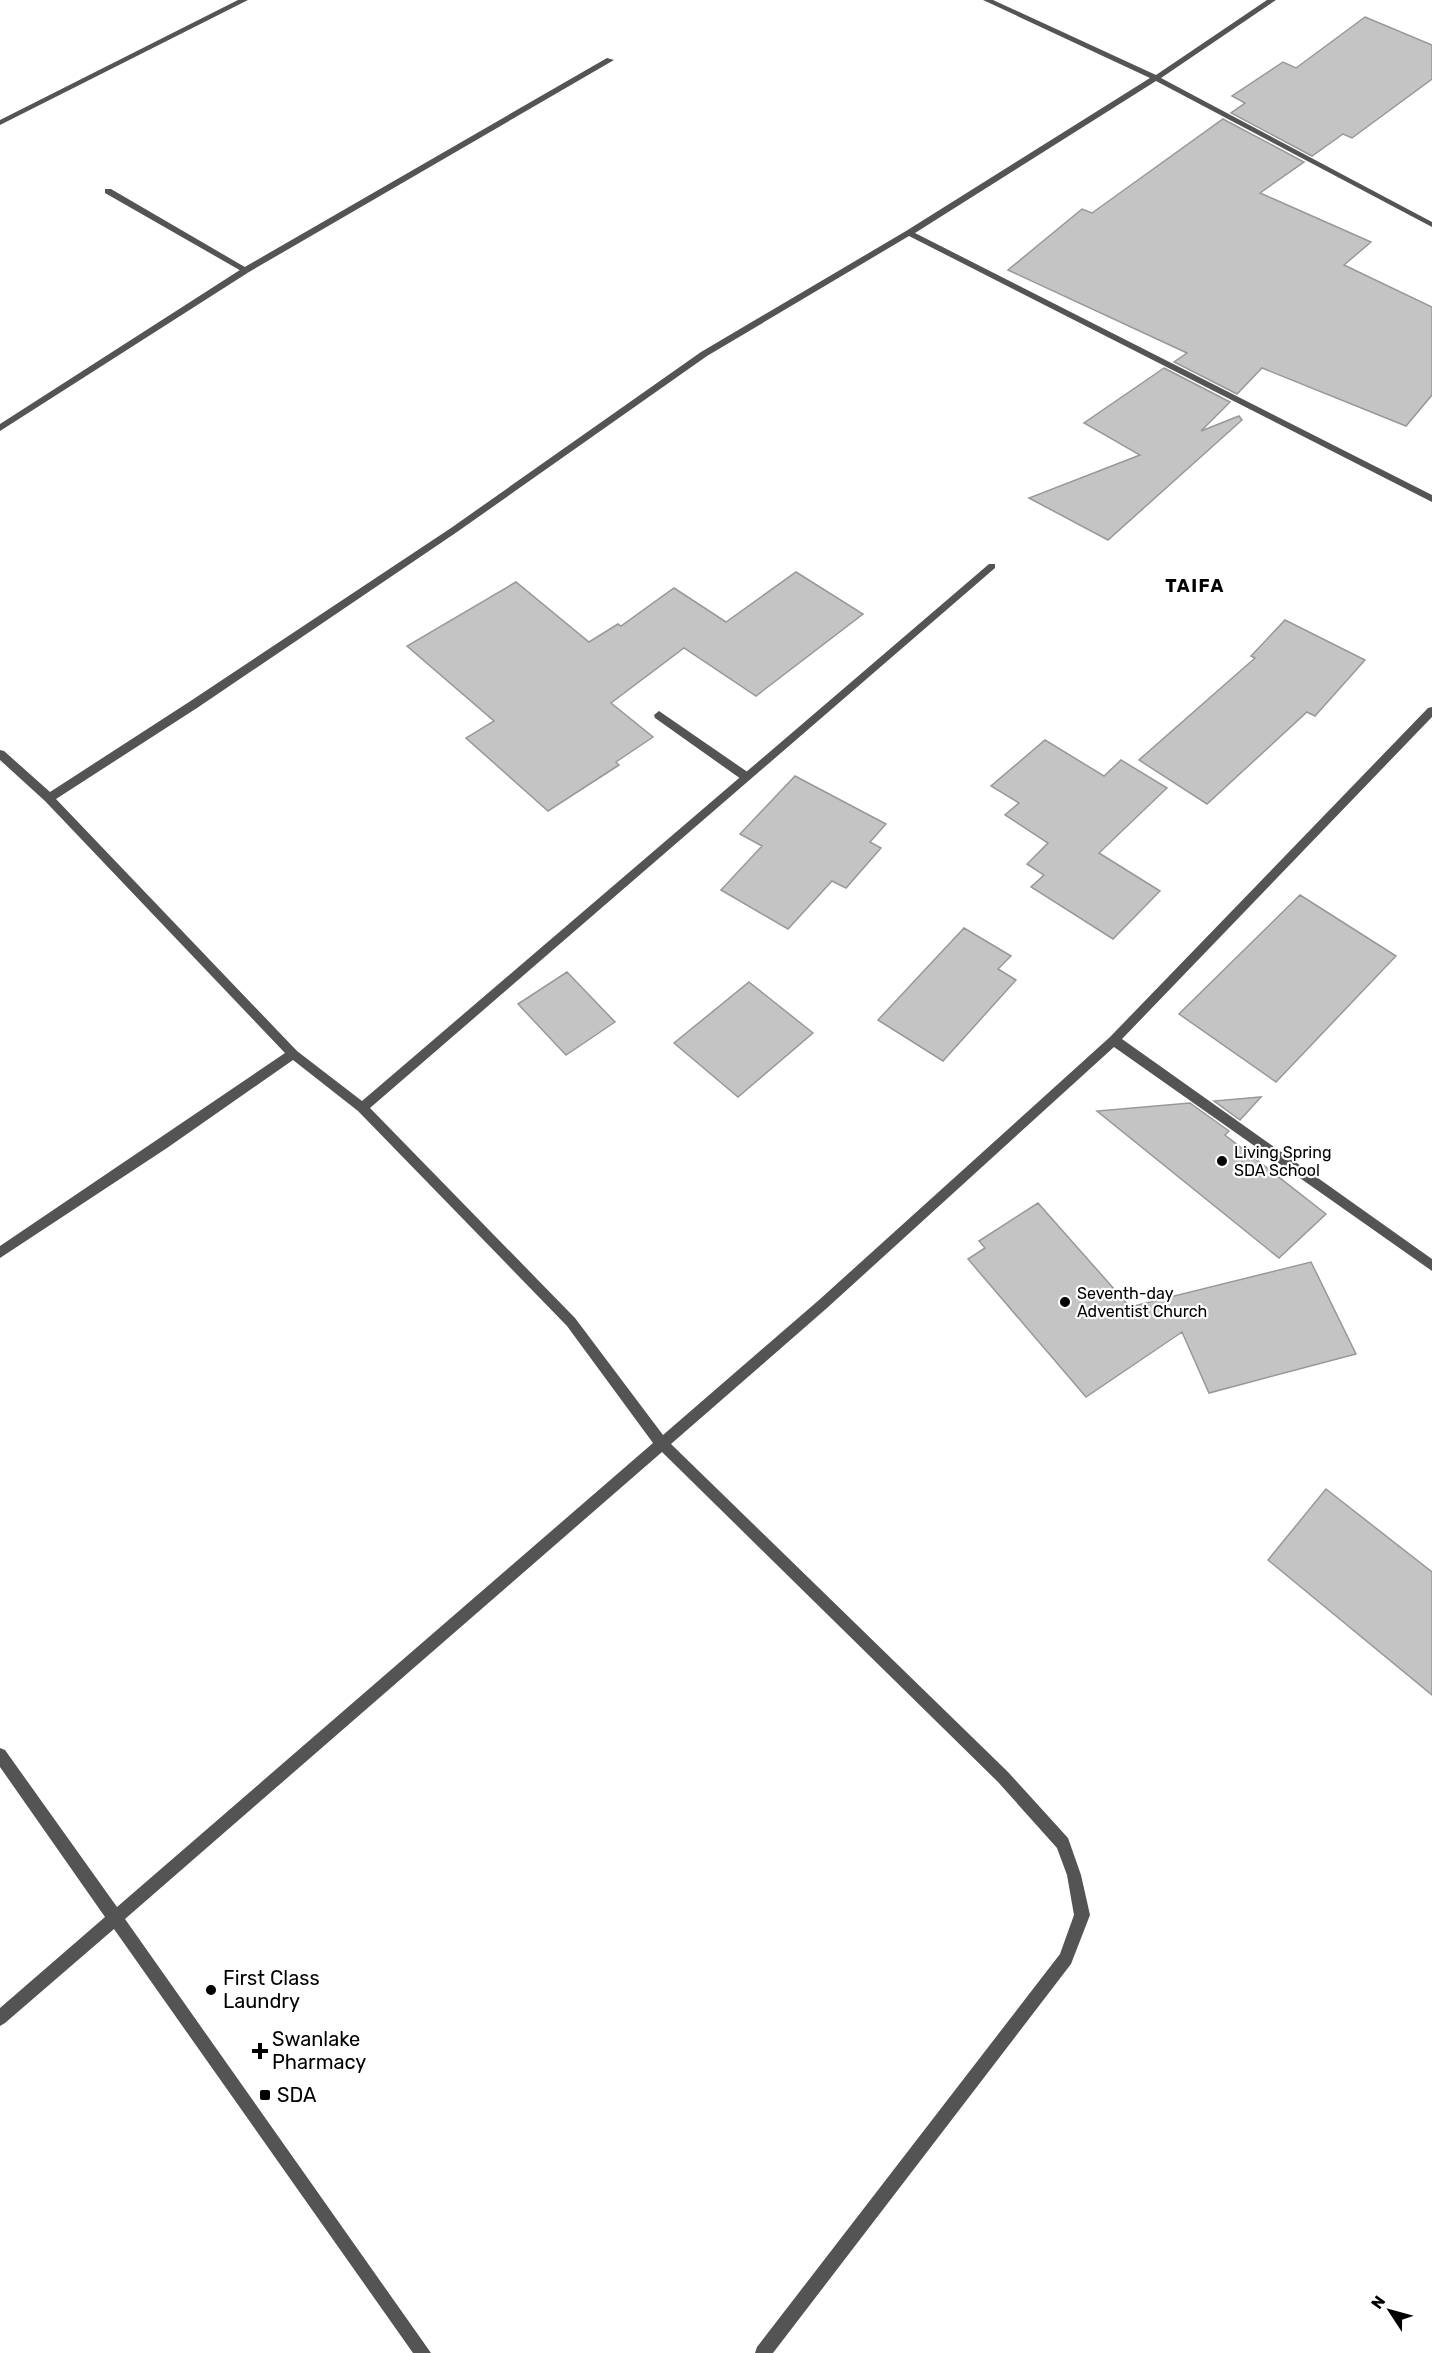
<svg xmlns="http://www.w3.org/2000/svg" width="1432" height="2353" font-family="Rubik,sans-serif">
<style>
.building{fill:#c4c4c4;stroke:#989898;stroke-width:1.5}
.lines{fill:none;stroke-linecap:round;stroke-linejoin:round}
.lane{fill:#545454;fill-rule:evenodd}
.street{fill:#545454;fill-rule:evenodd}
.poi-dot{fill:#000;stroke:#fff;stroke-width:2}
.labels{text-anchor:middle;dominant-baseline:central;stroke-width:4.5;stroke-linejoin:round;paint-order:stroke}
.poi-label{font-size:16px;fill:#000;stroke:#fff;text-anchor:start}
.far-district-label{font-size:18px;font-weight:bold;letter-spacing:1.5px;fill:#000;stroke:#fff}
.near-poi-label{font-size:20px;fill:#000;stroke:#fff;text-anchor:start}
</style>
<rect width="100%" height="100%" fill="#fff"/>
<path class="building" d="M1365,17l67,28v34l-80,59 -9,-4 -31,22 -81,-43 14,-10 -13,-7 51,-34 13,6z
M1223,119l81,43 -44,31 111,49 -27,23 88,42v88l-26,31 -144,-58 -25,26 -63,-32 13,-9 -179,-83 74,-61 10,4z
M1164,368l66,34 -29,29 38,-15 3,4 -134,120 -79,-42 111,-43 -56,-32z
M796,572l67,42 -107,82 -72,-48 -73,55 42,34 -37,25 3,3 -71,46 -82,-73 28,-17 -87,-75 109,-64 73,60 29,-18 3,2 53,-38 52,34z
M1285,620l80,40 -50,56 -8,-4 -100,92 -68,-44 116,-102 -4,-2z
M1045,740l59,36 17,-16 46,28 -68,65 61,38 -47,48 -82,-52 13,-12 -17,-11 21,-21 -43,-28 14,-12 -28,-17z
M795,776l91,48 -16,18 11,6 -35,40 -14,-7 -44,48 -67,-39 41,-44 -22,-12z
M1300,895l96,61 -120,126 -97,-68z
M964,928l47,28 -13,13 18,11 -73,81 -65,-41z
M567,972l48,50 -49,33 -48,-51z
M749,982l64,51 -75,64 -64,-54z
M1261,1097l-21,23 -26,-19z
M1190,1103l39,28 -4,4 101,79 -47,44 -182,-147z
M1038,1203l92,104 181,-45 45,92 -147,39 -27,-61 -96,65 -118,-138 17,-11 -6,-7z
M1326,1489l106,83v123l-164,-135z"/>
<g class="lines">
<path class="lane" d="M105,189h6l139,81 -7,2 -138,-79z
M659,711l90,62 1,3 -1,3h-8l-86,-61 -1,-3z"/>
<path class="street" d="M238,0h10l-248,125v-5z
M983,0h10l163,75 111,-75h9l-115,78 271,144v5l-276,-146 -241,152 517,262v7l-523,-266 -202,120 -250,176 -260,176 -141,91 241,252 65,50 627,-537h6v4l-625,540 205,210 88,117 156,-135 291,-263 318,-329 4,-1v10l-310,322 310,220v12l-318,-224 -287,261 -156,136 337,328 60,66 13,37 9,40 -19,49 -298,389h-18l2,-6 303,-393 14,-39 -7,-40 -10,-27 -59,-66 -336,-330 -537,467 306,434h-18l-299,-424 -109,94 -5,3v-18l105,-91 -105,-150v-19l5,2 112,157 536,-464 -86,-117 -209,-215 -65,-51 -126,88 -167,110v-12l285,-193 -240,-252 -45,-41v-10l4,1 46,41 139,-90 262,-174 250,-176 205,-121 244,-153z
M607,58l7,2 -365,212 -249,159v-7l243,-156z"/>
</g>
<g class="poi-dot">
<circle cx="1222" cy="1161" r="6"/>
<circle cx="1065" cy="1302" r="6"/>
<circle cx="211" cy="1990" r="6"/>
<path d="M257 2042h6v6h6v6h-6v6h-6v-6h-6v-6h6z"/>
<rect x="259" y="2089" width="12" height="12" rx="3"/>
</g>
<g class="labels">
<g class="poi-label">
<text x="1234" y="1152">Living Spring<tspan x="1234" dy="18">SDA School</tspan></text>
<text x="1077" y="1293">Seventh-day<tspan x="1077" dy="18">Adventist Church</tspan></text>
</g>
<g class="far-district-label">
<text x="1195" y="586">TAIFA</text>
</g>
<g class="near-poi-label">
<text x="223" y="1978">First Class<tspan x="223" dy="23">Laundry</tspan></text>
<text x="272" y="2039">Swanlake<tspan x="272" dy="23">Pharmacy</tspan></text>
<text x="277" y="2095">SDA</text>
</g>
</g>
<g transform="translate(1390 2311) rotate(306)" stroke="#ffffff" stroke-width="4.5" paint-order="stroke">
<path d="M0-4.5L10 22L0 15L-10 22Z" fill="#000000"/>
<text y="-9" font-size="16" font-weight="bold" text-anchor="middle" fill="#000000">N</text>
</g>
</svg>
